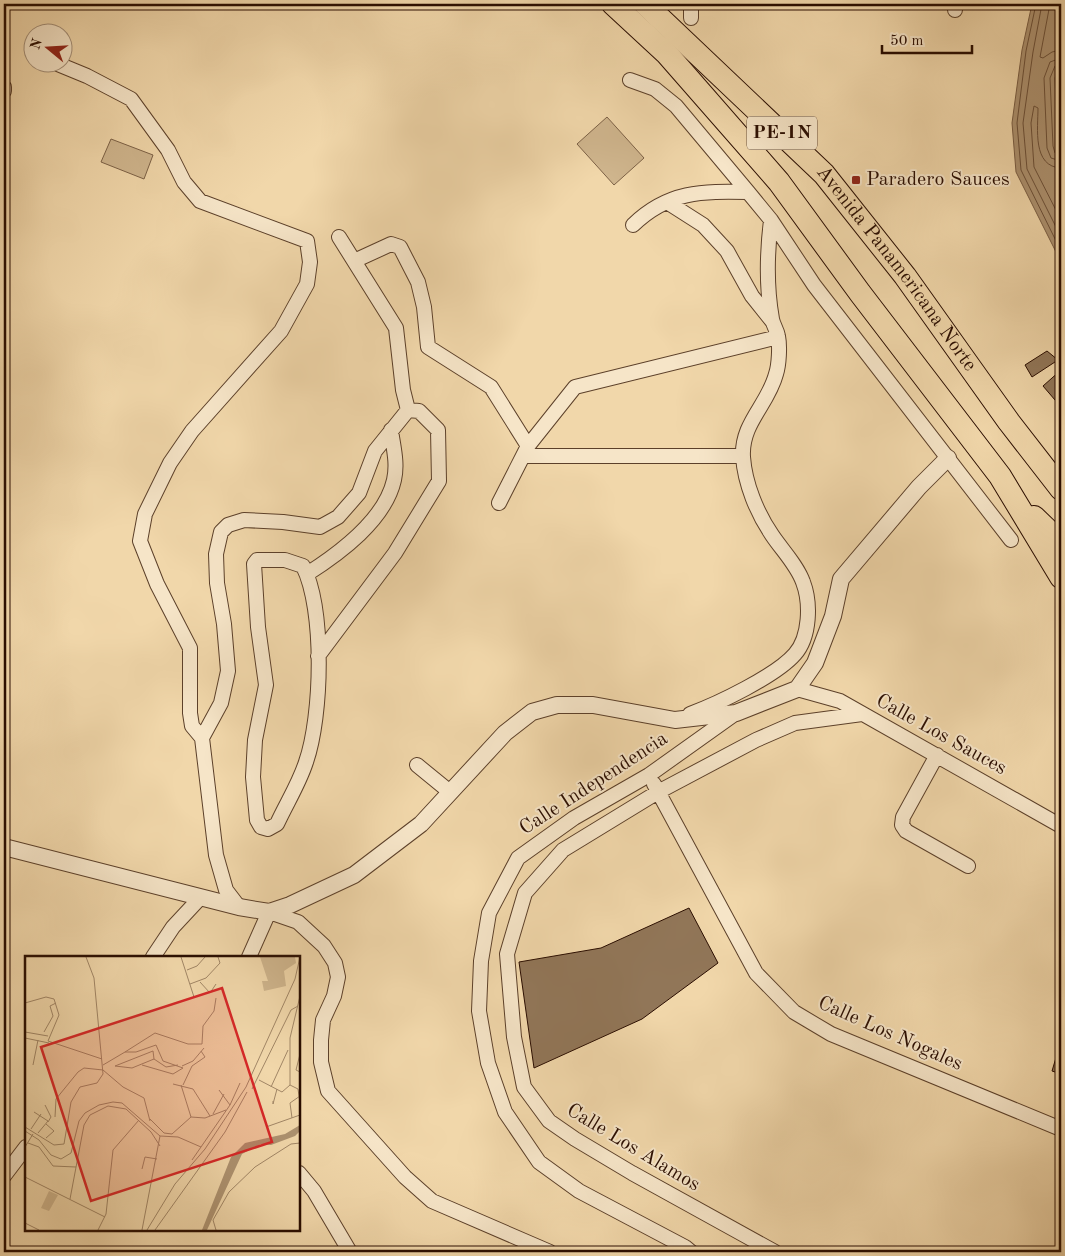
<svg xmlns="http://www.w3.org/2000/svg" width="1065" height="1256" font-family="'Old Standard TT',serif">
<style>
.green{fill:#cfb58d;stroke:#7c6146}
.water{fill:#ad9270;stroke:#795d43}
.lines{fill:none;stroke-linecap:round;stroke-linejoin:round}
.shore{stroke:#6c5038;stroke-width:1}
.building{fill:#917658;stroke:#2a0d00}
.minor-casing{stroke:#5c402a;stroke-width:16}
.tertiary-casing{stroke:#5c402a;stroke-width:18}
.trunk-casing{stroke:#2a0d00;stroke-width:24}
.minor{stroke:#f6e5c8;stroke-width:14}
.tertiary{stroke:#f6e5c8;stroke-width:16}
.trunk{stroke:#f1d7aa;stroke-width:22}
.poi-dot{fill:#8f2418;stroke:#f6e5c8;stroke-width:2}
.labels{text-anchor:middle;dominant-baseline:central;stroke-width:4;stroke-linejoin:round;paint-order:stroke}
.shield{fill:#f6e5c8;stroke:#674e3c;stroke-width:1}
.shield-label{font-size:19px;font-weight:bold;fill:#2a0d00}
.poi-label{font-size:20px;fill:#2a0d00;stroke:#f6e5c8;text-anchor:start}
.street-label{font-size:20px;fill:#2a0d00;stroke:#f6e5c8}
.inset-road{fill:none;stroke:#a18666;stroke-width:1}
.view{fill:#d62828;fill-opacity:0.15;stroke:#d62828;stroke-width:2.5}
.inset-edge{fill:none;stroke:#2a0d00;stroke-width:2.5}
</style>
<rect width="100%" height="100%" fill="#f1d7aa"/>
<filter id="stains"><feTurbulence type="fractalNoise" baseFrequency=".004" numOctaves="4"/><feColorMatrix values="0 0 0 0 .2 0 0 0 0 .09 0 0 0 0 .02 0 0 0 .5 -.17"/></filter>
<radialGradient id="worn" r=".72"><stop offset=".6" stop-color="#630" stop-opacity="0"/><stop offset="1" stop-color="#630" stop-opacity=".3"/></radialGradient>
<path class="green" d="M607,117l37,41 -30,27 -37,-41z
M111,139l42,16 -9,24 -43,-17z"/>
<path class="water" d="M1032,4h29v60l-6,14 3,67 3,13v104l-45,-90 -4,-49 10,-73z"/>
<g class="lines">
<path class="shore" d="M1036,4l-10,47 -9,72 4,47 40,81
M1042,4l-9,48 -10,71 4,46 34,68
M1050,4l-10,53 3,1 9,-6 9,-2
M1061,58l-11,4 -6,16 3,70 4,10 10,3
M1061,64l-6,2 -5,12 3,68 2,7 6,2
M1061,168c-29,-1 -23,-40 -23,-60l-4,-2 -3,17 3,44 27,53"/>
</g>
<path class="building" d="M1047,351l11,9 -26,17 -7,-12z
M1061,370v37l-18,-21z
M689,908l29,55 -76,56 -108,49 -15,-106 82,-14z
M1061,1041v33l-9,-3z"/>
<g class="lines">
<defs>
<path id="minor" d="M691,4v14
M955,10v-6
M53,62l34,14 44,23 37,51 16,32 16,19 107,40 3,21 -3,22 -26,47 -89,100 -22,32 -25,51 -5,27 17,43 33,64v65l2,13 10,12
M630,80l25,9 21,17 72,86 23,28 43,65 197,255
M4,87v4
M667,202l36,23 24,26 25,45 20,25
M633,225c35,-34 69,-34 115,-33
M339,237l57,91 7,62 5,20
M354,261l37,-17 9,3 18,35 6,25 4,40 63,40 37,59
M523,456h220
M499,503l29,-57 47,-59 203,-50
M257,560h28l18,6c22,44 19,150 3,196 -7,22 -20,42 -29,62l-9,5 -7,-2 -4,-7 -4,-43 2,-37 11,-55 -8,-58 -4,-63z
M307,574c33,-21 78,-54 87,-94 4,-17 -1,-34 -3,-50
M797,689l43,12 221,125
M690,714c27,-10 86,-38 105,-60 15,-17 16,-51 8,-72 -6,-17 -21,-32 -31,-47 -15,-22 -27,-51 -29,-78 -2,-34 25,-52 33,-83 3,-9 4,-28 2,-38 -1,-6 -5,-11 -6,-17 -6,-33 -5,-66 -1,-99
M937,755l-34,62 -1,8 4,6 62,35
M417,765l33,27
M654,784l102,189 38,39 37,22 230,95
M239,907l-13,-17 -10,-35 -14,-117 19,-35 7,-32 -4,-47 -7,-41 -1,-29 5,-22 7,-7 16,-5 39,2 37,5 18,-10 21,-24 16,-42 33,-41 11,1 19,19 1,51 -44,72 -77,103
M153,957l20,-30 27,-29
M249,957l20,-45 29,10 26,24 11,17 3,14 -4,19 -11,24 -2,20v22l7,29 77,86 27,24 118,51
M299,1173l15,18 36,61
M4,1176l22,-29
M691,1252l-6,-5 -106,-56 -40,-29 -34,-50 -17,-49 -9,-52 2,-50 8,-48 29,-55 56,-40 75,-43 87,-62
M775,1252l-143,-79 -57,-34 -26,-18 -25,-34 -10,-50 -7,-83 18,-61 38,-43 95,-58 98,-52 39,-17 67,-9"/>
<path id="tertiary" d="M4,847l235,60 30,5 21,-7 64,-30 67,-51 84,-91 27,-21 25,-7h36l82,15 61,-7 61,-24 18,-26 18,-47 8,-37 78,-92 29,-29"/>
<g id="trunk">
<path d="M613,4l54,50 112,128 81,111 140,183 61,101"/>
<path id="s1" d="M645,4l179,170 81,102 104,146 52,67"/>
<path d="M1034,517l27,26"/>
</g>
</defs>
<use href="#minor" class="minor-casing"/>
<use href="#tertiary" class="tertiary-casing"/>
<use href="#trunk" class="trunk-casing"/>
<use href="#minor" class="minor"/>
<use href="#tertiary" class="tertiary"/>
<use href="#trunk" class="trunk"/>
</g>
<rect class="poi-dot" x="851" y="175" width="10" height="10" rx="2.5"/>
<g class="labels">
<rect class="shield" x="747" y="116.5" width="70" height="33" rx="4"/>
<g class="shield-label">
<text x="782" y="133">PE-1N</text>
</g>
<g class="poi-label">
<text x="866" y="180">Paradero Sauces</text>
</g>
<g class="street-label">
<text stroke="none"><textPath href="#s1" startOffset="366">Avenida Panamericana Norte</textPath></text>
<text transform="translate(941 735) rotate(29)">Calle Los Sauces</text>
<text transform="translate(594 784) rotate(-33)">Calle Independencia</text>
<text transform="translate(890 1034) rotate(24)">Calle Los Nogales</text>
<text transform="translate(633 1148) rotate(31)">Calle Los Alamos</text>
</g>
</g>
<g transform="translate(25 956)">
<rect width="275" height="275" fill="#f1d7aa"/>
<path d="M235,1h35l1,6 -12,8 2,15 -22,5 -2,-10h6zM24,235l9,4 -9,16 -8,-3z" fill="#cfb58d"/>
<path d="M275,169v6l-5,5 -24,9 -10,-1 -19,10 -35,76h-5l29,-73 14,-14 40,-9z" fill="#ad9270"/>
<path class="inset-road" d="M156,1l13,40M162,14l10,-4 8,-9M175,26l10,11 6,-9M165,28l16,-6 14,-15 -2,-6M0,47l21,-6 8,2 5,16 -11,26 54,18M0,76l23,4M19,76l9,-16 -3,-10 6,-3M0,82l24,5M100,96l30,-19 33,11h14l1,-18 11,-15 2,-13M275,98l-4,16 4,2M129,103l12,8 12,-2M8,109l5,-25M78,109l22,-13h11l20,-7 7,16 20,7 -10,6 -31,-9M90,110l38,-15 1,8M90,110l17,2 22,-9M157,110l11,-5 11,-13M78,114l20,17 21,11 6,23M234,124l23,12 8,-7v-47l10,-42M148,128l20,5 17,27M156,129l10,32M158,129l9,-19 13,-9 -4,-6M265,129l8,4 2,14M246,131l17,-37M227,133l39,-79 7,-4M194,134l11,15M248,145v3l4,-15M20,149l6,12 -3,5M9,156l14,9 -10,12M188,158l11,-20M30,161l1,-18 22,-27 6,-4 19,2M267,162l-2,-15 10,-7M125,163l14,14 8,1 19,-17 14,1 21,-8M0,171l29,18 10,-1 7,-42 9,-15 17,-4 6,-9 -9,-96 -8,-21M241,171l34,-12M6,173l10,-15M0,175l14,9 12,15 10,4 10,-6 8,-32 6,-8 14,-8 14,-3 9,1 38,33 18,1 23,10M21,182l8,-7 -8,-7M3,187l11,4 14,19 23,1M0,191l8,-13M167,204l38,-55 10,-22M117,213l3,-12 12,2M0,221l80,40M45,243l14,-74 6,-10 18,-9 18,3 25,23 9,14M0,267l14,7M73,274l8,-16 7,-64 26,-30M117,274l18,-94M122,274l28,-46 30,-35 41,-62 49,-108 5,-22M130,274l70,-98 22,-40M191,274l-3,-10 16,-28 26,-25 36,-23 9,-1"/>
<path class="view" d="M197,32l50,154 -181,59 -50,-154z"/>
<rect width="275" height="275" class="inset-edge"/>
</g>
<rect width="1065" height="1256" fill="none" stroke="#f1d7aa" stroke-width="20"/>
<rect x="5" y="5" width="1055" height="1246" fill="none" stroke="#2a0d00" stroke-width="2.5"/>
<rect x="10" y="10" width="1045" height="1236" fill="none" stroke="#2a0d00"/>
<g transform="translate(48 48) rotate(288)"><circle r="24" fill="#f6e5c8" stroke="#a48f78"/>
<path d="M0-4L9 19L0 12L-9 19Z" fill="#8f2418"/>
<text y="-8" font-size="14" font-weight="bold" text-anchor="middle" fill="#2a0d00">N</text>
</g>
<path d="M882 45v8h90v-8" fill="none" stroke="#2a0d00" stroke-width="2.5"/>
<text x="890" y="45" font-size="15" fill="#2a0d00" stroke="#f6e5c8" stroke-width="4" paint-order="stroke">50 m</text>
<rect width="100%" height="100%" filter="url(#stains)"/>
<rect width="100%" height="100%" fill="url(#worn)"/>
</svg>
